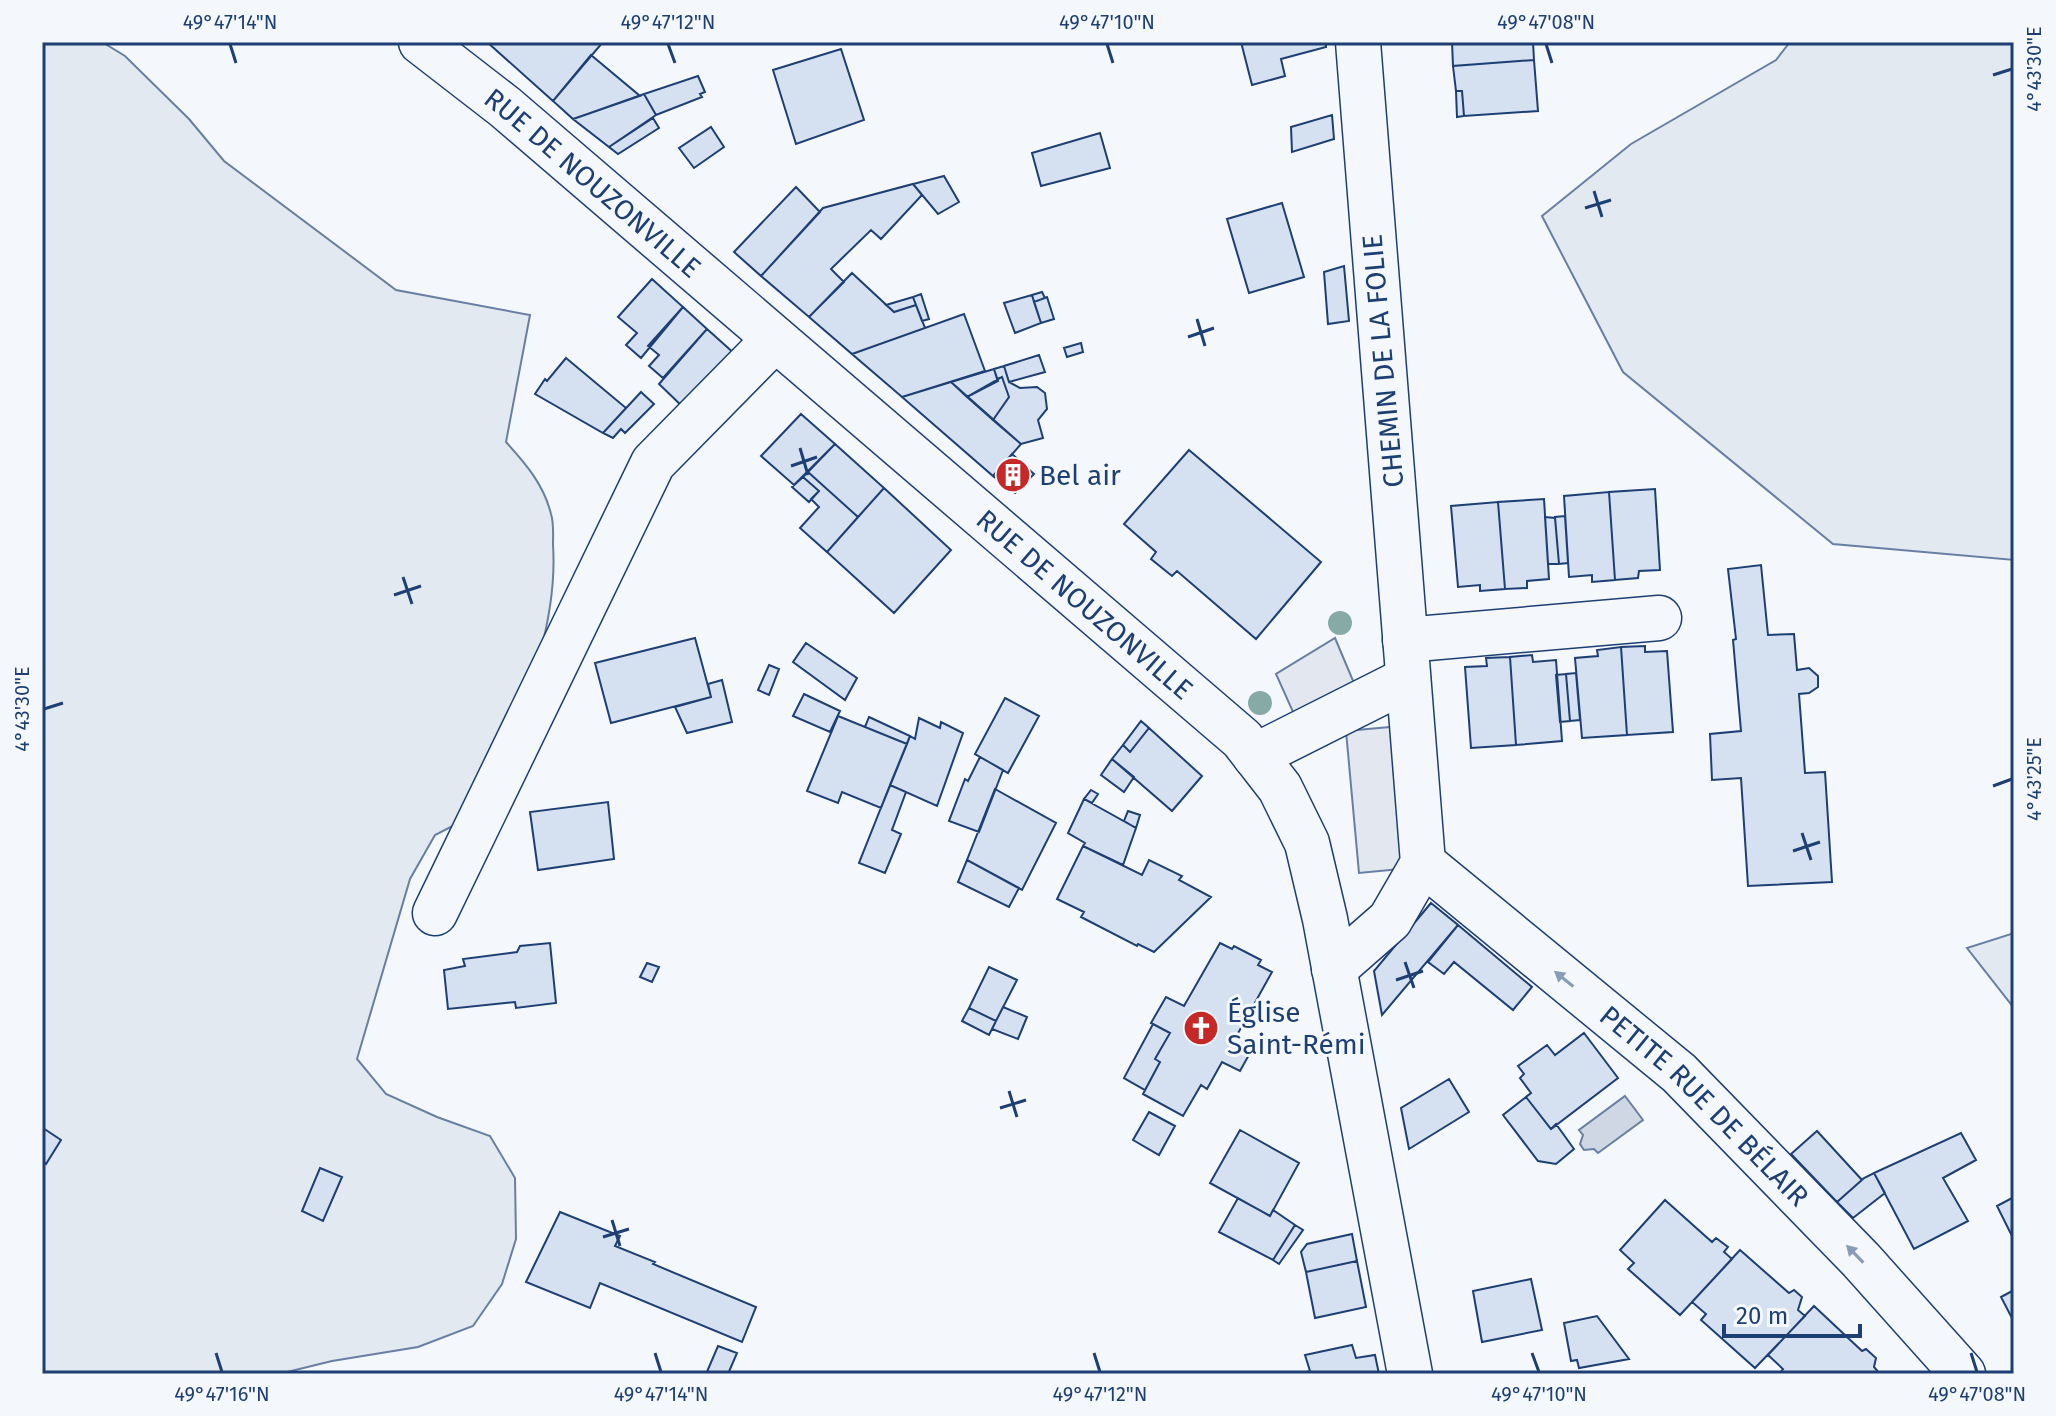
<svg xmlns="http://www.w3.org/2000/svg" width="2056" height="1416" font-family="'Fira Sans',sans-serif">
<style>
.green{fill:#e3e9f0;stroke:#687fa3;stroke-width:2}
.parking{fill:#e3e8f0;stroke:#687fa3;stroke-width:2}
.water{fill:#cfd7e4;stroke:#687fa3;stroke-width:2}
.building{fill:#d5e0f0;stroke:#1d3f73;stroke-width:2}
.lines{fill:none;stroke-linecap:round;stroke-linejoin:round}
.minor-casing{stroke:#1d3f73;stroke-width:47}
.major-casing{stroke:#1d3f73;stroke-width:47}
.minor{stroke:#f4f7fb;stroke-width:44}
.major{stroke:#f4f7fb;stroke-width:44}
.tree{fill:#86aba6}
.oneway{fill:#889bb7}
.ticks{fill:none;stroke:#1d3f73;stroke-width:3}
.labels{text-anchor:middle;dominant-baseline:central;stroke-width:6;stroke-linejoin:round;paint-order:stroke}
.street-label{font-size:28px;fill:#1d3f73;stroke:#f4f7fb}
.poi-label{font-size:28px;fill:#1d3f73;stroke:#f4f7fb;text-anchor:start}
.neatline{fill:none;stroke:#1d3f73;stroke-width:3}
.ticks-label{font-size:20px;text-anchor:middle;fill:#1d3f73}
</style>
<rect width="100%" height="100%" fill="#f4f7fb"/>
<path class="green" d="M42,42h60l23,14 64,63 35,42 172,129 134,25 -24,127c20,22 38,43 45,72 3,9 2,21 2,31 6,91 -39,181 -69,265l-49,25 -25,44 -53,180 29,35 51,23 53,19 25,42 1,61 -14,45 -29,42 -55,21 -86,14 -53,13h-237z
M1790,42h224v518l-181,-16 -210,-172 -81,-156 89,-72 145,-84z
M2014,933v75l-47,-60z"/>
<path class="parking" d="M1335,638l27,64 -60,30 -26,-58z
M1412,725l9,142 -62,6 -13,-142z"/>
<path class="water" d="M1625,1096l18,24 -45,33 -4,-4 -10,1 -4,-6 3,-9 -4,-5z"/>
<path class="building" d="M487,42h116l-50,59z
M1241,42h85v5l-45,12 4,17 -33,9z
M1452,42h81l1,18 -81,6z
M841,49l23,71 -68,24 -23,-74z
M591,55l49,41 -67,23 -20,-18z
M1534,60l4,51 -74,5 -2,-25h-6l-3,-25z
M698,76l7,16 -5,2 2,3 -46,18 -12,-21z
M1456,91h6l2,25 -7,1z
M644,94l12,21 -47,32 -36,-28z
M1332,115l2,24 -42,13 -1,-25z
M653,118l6,10 -41,26 -9,-7z
M711,127l13,20 -30,21 -15,-20z
M1100,133l10,35 -69,18 -9,-33z
M944,176l15,26 -21,12 -25,-30z
M913,184l9,11 -41,44 -10,-9 -40,39 13,13 -35,35 -48,-41 62,-68z
M796,187l24,25 -59,64 -27,-24z
M1282,203l22,74 -55,16 -22,-74z
M1344,266l5,55 -21,3 -4,-52z
M852,273l42,39 22,-7 9,23 -73,26 -43,-37z
M652,279l31,28 -42,51 -15,-13 11,-12 -19,-16z
M1042,292l3,6 -11,4 -2,-7z
M921,294l8,25 -7,2 -9,-24z
M1032,295l9,28 -26,10 -11,-30z
M913,297l3,8 -22,7 -8,-7z
M1047,297l7,22 -13,4 -7,-21z
M683,307l24,22 -44,49 -14,-12 10,-11 -11,-9z
M964,314l21,57 -83,26 -50,-43z
M707,329l29,26 -52,53 -25,-24z
M1081,343l2,9 -16,5 -3,-9z
M1039,355l6,17 -36,10 -5,-16z
M566,358l60,50 -23,25 -68,-39 10,-15 2,2z
M1004,366l5,16 11,6 17,-1 8,6 2,16 -9,11 5,18 -22,6 -28,-24 16,-23 -7,-20 -5,2 -3,-10z
M994,369l4,12 -31,16 -16,-15z
M1002,377l7,20 -16,23 -26,-23z
M951,382l70,62 -28,32 -91,-79z
M641,392l13,12 -29,29 -4,-4 -8,9 -10,-5z
M801,414l34,30 -41,41 -33,-29z
M835,444l49,44 -26,29 -50,-45z
M1189,450l132,112 -65,77 -79,-68 -5,5 -21,-17 5,-7 -32,-28z
M1012,454l22,20 -19,19 -22,-17z
M808,472l50,45 -31,35 -27,-24 19,-21 -8,-8 8,-8 -16,-14z
M803,477l16,14 -10,11 -17,-15z
M884,488l67,62 -57,63 -67,-61z
M1655,489l5,81 -21,1 -1,7 -23,2 -6,-88z
M1609,492l6,88 -23,2v-7l-23,2 -5,-81z
M1544,499l5,80 -22,2v7l-22,1 -7,-87z
M1498,502l7,87 -25,2v-6l-22,2 -7,-81z
M1565,516l3,47 -9,1 -4,-47z
M1545,517l10,1 4,46h-11z
M1761,565l7,70 26,-1 3,36 12,-2 9,8v11l-9,6 -10,1 6,79 20,-1 7,110 -84,4 -7,-108 -29,2 -2,-46 31,-3 -8,-91 3,-1 -8,-70z
M695,638l16,59 -100,26 -16,-60z
M806,643l51,35 -12,22 -52,-38z
M1645,646v6l22,-1 6,81 -46,3 -6,-88z
M1621,647l6,88 -45,3 -7,-80 23,-2 -1,-6z
M1532,655l1,7 23,-2 6,81 -46,4 -6,-88z
M1510,657l6,88 -45,3 -6,-81 22,-1 -1,-8z
M769,665l10,4 -10,26 -11,-5z
M1576,673l4,47 -10,1 -4,-47z
M1566,674l4,47 -10,1 -4,-47z
M722,680l10,42 -45,11 -12,-26 36,-10 -3,-13z
M804,694l36,17 -10,21 -37,-16z
M1005,698l34,18 -31,57 -33,-19z
M838,716l69,28 -26,64 -39,-16 -4,11 -31,-12z
M869,717l41,19 -3,8 -42,-17z
M919,718l21,10 1,-6 22,11 -26,73 -47,-21 20,-49 5,3z
M1141,721l8,7 -19,24 -7,-7z
M1149,728l53,48 -30,35 -60,-52 11,-14 7,7z
M980,757l23,13 -24,62 -30,-11 16,-42 3,2z
M1112,759l22,18 -10,15 -23,-17z
M890,785l16,7 -14,38 9,4 -16,39 -26,-10z
M995,789l61,34 -34,67 -55,-30z
M1091,790l7,4 -6,9 -8,-4z
M1084,799l52,29 -13,37 -40,-19 2,-3 -17,-10z
M608,802l6,57 -76,11 -8,-58z
M1128,811l12,4 -4,13 -12,-7z
M1083,846l59,29 7,-15 33,16 -3,4 32,17 -57,55 -16,-8 -1,2 -56,-29 3,-5 -27,-13z
M967,860l52,28 -10,19 -51,-25z
M1431,903l27,22 -76,90 -8,-44z
M1458,925l74,62 -19,23 -59,-48 -10,12 -16,-12z
M550,943l6,60 -40,5 -1,-6 -67,7 -4,-39 21,-4 -2,-7 54,-7 3,-6z
M1220,943l12,6 2,-3 27,14 -3,5 14,7 -35,63 18,9 -15,27 -18,-9 -15,27 -6,-4 -18,31 -40,-22 17,-32 -5,-3 15,-26 -19,-10 15,-26 18,9z
M647,963l12,4 -7,15 -12,-5z
M989,967l28,13 -21,41 -27,-13z
M1003,1007l24,10 -9,22 -26,-10z
M969,1008l27,13 -7,14 -27,-14z
M1153,1024l17,9 -15,26 5,3 -15,28 -21,-12z
M1584,1033l34,45 -67,51 -25,-32 5,-4 -11,-15 4,-4 -6,-8 29,-21 8,10z
M1449,1079l20,33 -60,37 -8,-41z
M1526,1097l25,32 5,-5 18,25 -18,15 -18,-3 -35,-46z
M1149,1112l26,14 -16,29 -26,-15z
M43,1128l18,12 -15,24 -4,-3z
M1240,1130l59,33 -29,53 -60,-33z
M1817,1131l45,49 -25,22 -46,-48z
M1961,1133l15,27 -33,18 25,43 -54,28 -40,-76z
M320,1168l22,9 -19,44 -21,-10z
M1874,1173l11,20 -32,25 -16,-16 27,-24z
M2014,1197v43l-17,-34z
M1238,1198l32,18 3,-6 22,15 -22,35 -54,-28z
M1665,1200l47,42 4,-4 12,9 -4,5 8,7 -52,56 -52,-46 6,-6 -14,-13z
M560,1212l60,24 -5,10 40,16 -2,2 103,43 -14,35 -142,-59 -10,25 -64,-26z
M1295,1225l8,5 -24,34 -6,-4z
M1352,1234l5,27 -51,11 -5,-20 6,-8z
M1740,1250l49,43 5,-3 8,7 -4,13 7,6 -50,52 -54,-48 5,-6 -14,-12z
M1357,1261l9,46 -51,11 -9,-46z
M1531,1279l11,51 -60,12 -9,-51z
M2014,1290v32l-13,-25z
M1814,1306l48,45 4,-2 10,9 -2,9 6,7h-101l4,-5 -15,-14z
M1597,1316l32,43 -50,9 -2,-8 -6,1 -7,-38z
M1352,1345l4,13 19,-3 4,19h-80l11,-3 -5,-16z
M718,1346l19,7 -9,21h-22z"/>
<g class="lines">
<defs>
<g id="minor">
<path d="M1405,640l254,-22"/>
<path d="M1255,756l153,-77"/>
<path id="s1" d="M1423,863l256,210 182,187 102,114"/>
<path d="M435,913l218,-450 122,-124"/>
<path d="M1334,969l56,-49 33,-57 -65,-821"/>
</g>
<g id="major">
<path id="s2" d="M421,42l84,65 737,632 38,49 27,55 18,76 85,455"/>
</g>
</defs>
<use href="#minor" class="minor-casing"/>
<use href="#major" class="major-casing"/>
<use href="#minor" class="minor"/>
<use href="#major" class="major"/>
</g>
<g class="tree">
<circle cx="1340" cy="623" r="12"/>
<circle cx="1260" cy="703" r="12"/>
</g>
<defs><path id="oneway-solid" d="M-6-.8H1V-3.2L6.5 0L1 3.2V.8H-6Z" transform="scale(2)"/></defs>
<g class="oneway">
<use href="#oneway-solid" transform="translate(1564 979) rotate(-141)"/>
<use href="#oneway-solid" transform="translate(1855 1254) rotate(-134)"/>
</g>
<path class="ticks" d="M230,44l6,19M668,44l7,19M1107,44l6,19M1546,44l6,19M1993,75l19,-6M1594,191l8,26M1585,208l26,-8M1197,319l8,27M1188,337l26,-9M800,448l8,27M791,466l26,-9M403,577l9,27M394,595l27,-9M44,709l19,-6M1993,786l19,-7M1802,833l9,27M1793,851l27,-9M1405,962l9,26M1396,980l27,-9M1009,1091l8,26M1000,1108l26,-8M612,1220l8,26M603,1237l26,-8M216,1353l6,19M655,1353l6,19M1094,1353l6,19M1532,1353l7,19M1971,1353l6,19"/>
<defs>
<symbol id="building-disc" viewBox="-11 -11 22 22"><circle r="9.5" fill="#c62828" stroke="#f4f7fb"/><path d="M-4-6H4V6H1V3H-1V6H-4ZM-2.5-4.3h1.7v1.8h-1.7ZM.8-4.3h1.7v1.8H.8ZM-2.5-1h1.7V.8h-1.7ZM.8-1h1.7V.8H.8Z" fill="#fff"/></symbol>
<symbol id="church-disc" viewBox="-11 -11 22 22"><circle r="9.5" fill="#c62828" stroke="#f4f7fb"/><path d="M-1.2-6h2.4v3.5h3.3v2.4h-3.3V6h-2.4V-.1h-3.3v-2.4h3.3Z" fill="#fff"/></symbol>
</defs>
<g fill-rule="evenodd">
<use href="#building-disc" x="993" y="455" width="40" height="40"/>
<use href="#church-disc" x="1181" y="1008" width="40" height="40"/>
</g>
<g class="labels">
<g class="street-label">
<text stroke="none"><textPath href="#s2" startOffset="222">RUE DE NOUZONVILLE</textPath></text>
<text transform="translate(1383 361) rotate(-95)">CHEMIN DE LA FOLIE</text>
<text stroke="none"><textPath href="#s2" startOffset="870">RUE DE NOUZONVILLE</textPath></text>
<text stroke="none"><textPath href="#s1" startOffset="372">PETITE RUE DE BÉLAIR</textPath></text>
</g>
<g class="poi-label">
<text x="1039" y="475">Bel air</text>
<text x="1227" y="1012">Église<tspan x="1227" dy="32">Saint-Rémi</tspan></text>
</g>
</g>
<rect width="2056" height="1416" fill="none" stroke="#f4f7fb" stroke-width="88"/>
<path d="M1724 1324v12h136v-12" fill="none" stroke="#1d3f73" stroke-width="4"/>
<text x="1736" y="1324" font-size="24" fill="#1d3f73" stroke="#f4f7fb" stroke-width="6" paint-order="stroke">20 m</text>
<rect x="44" y="44" width="1968" height="1328" class="neatline"/>
<g class="ticks-label">
<text x="230" y="29">49°47'14"N</text>
<text x="668" y="29">49°47'12"N</text>
<text x="1107" y="29">49°47'10"N</text>
<text x="1546" y="29">49°47'08"N</text>
<text transform="translate(2034 69) rotate(-90)" y="7">4°43'30"E</text>
<text transform="translate(22 709) rotate(-90)" y="7">4°43'30"E</text>
<text transform="translate(2034 779) rotate(-90)" y="7">4°43'25"E</text>
<text x="222" y="1401">49°47'16"N</text>
<text x="661" y="1401">49°47'14"N</text>
<text x="1100" y="1401">49°47'12"N</text>
<text x="1539" y="1401">49°47'10"N</text>
<text x="1977" y="1401">49°47'08"N</text>
</g>
</svg>
